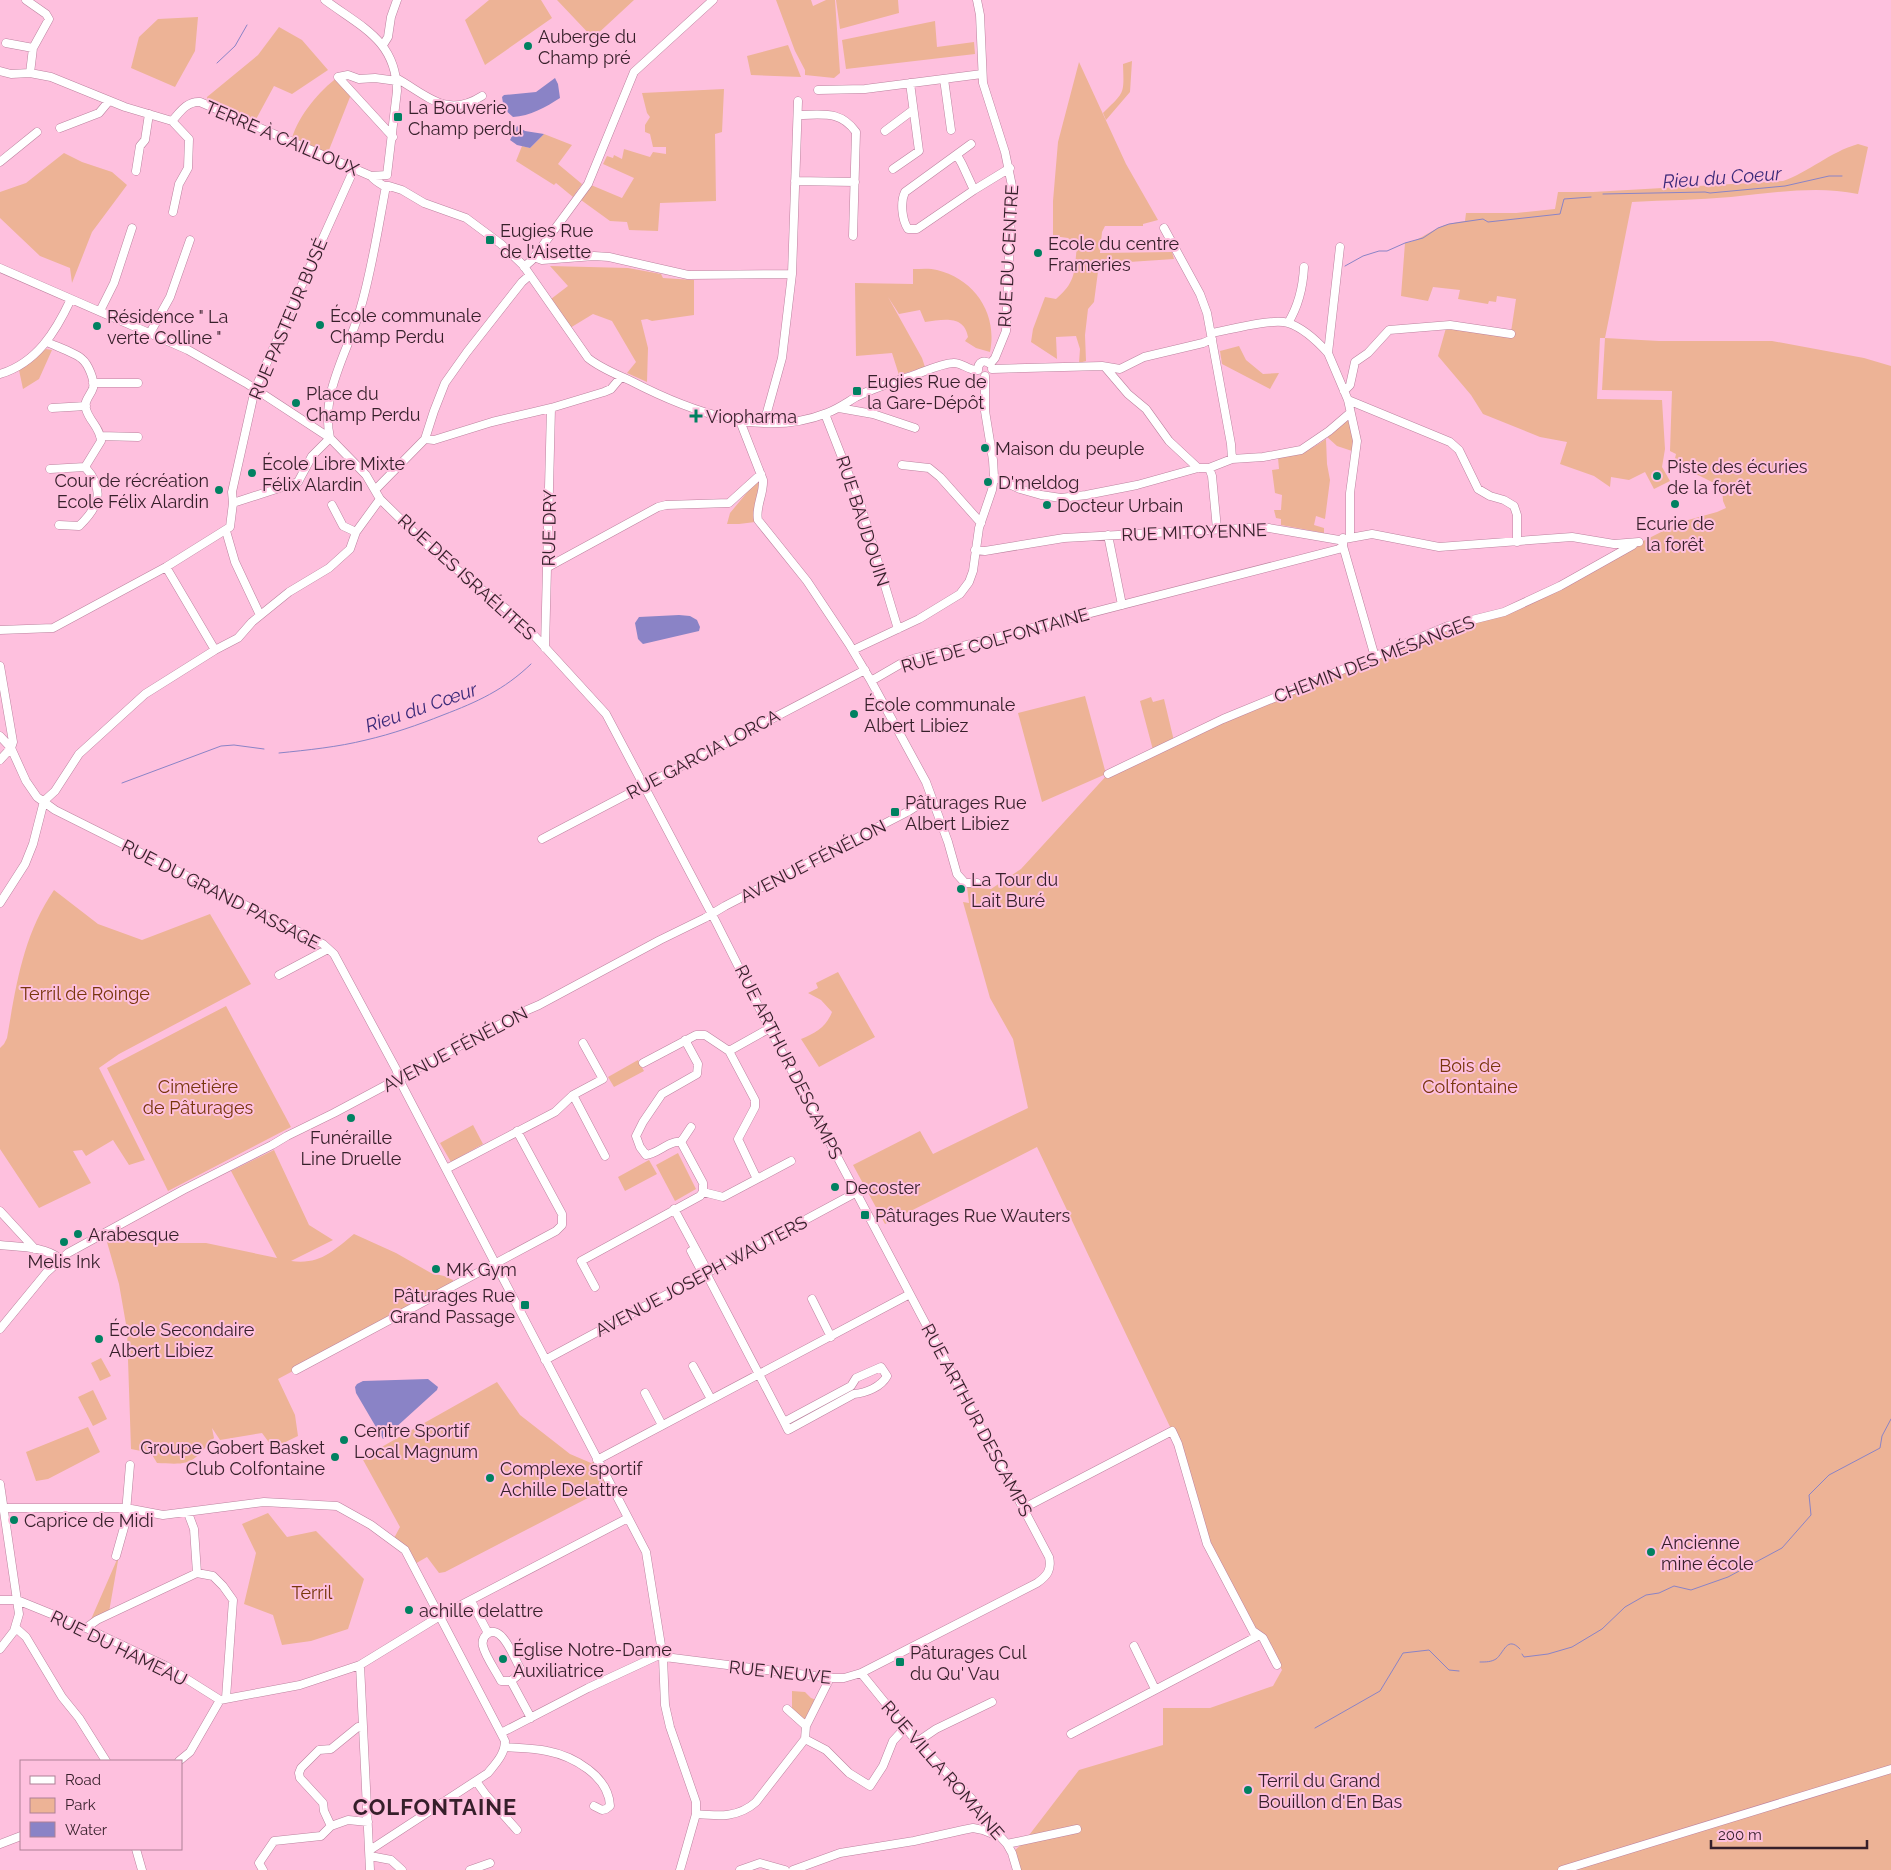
<svg xmlns="http://www.w3.org/2000/svg" width="1891" height="1870" font-family="Raleway,sans-serif">
<style>
.green{fill:#edb396}
.water{fill:#8a83c6}
.lines{fill:none;stroke-linecap:round;stroke-linejoin:round}
.stream{stroke:#8a83c6;stroke-width:1}
.minor-casing{stroke:#bc829f;stroke-width:9}
.minor{stroke:#fff;stroke-width:8}
.poi-dot{fill:#008161;stroke:#fec0de;stroke-width:2}
.labels{text-anchor:middle;dominant-baseline:central;stroke-width:4;stroke-linejoin:round;paint-order:stroke}
.poi-label{font-size:18px;fill:#361f2a;stroke:#fec0de;text-anchor:start}
.street-label{font-size:18px;fill:#361f2a;stroke:#fec0de}
.park-label{font-size:18px;fill:#77360c;stroke:#fec0de}
.water-label{font-size:19px;font-style:italic;fill:#3b2979;stroke:#fec0de}
.district-label{font-size:22px;font-weight:bold;letter-spacing:1px;fill:#361f2a;stroke:#fec0de}
</style>
<rect width="100%" height="100%" fill="#fec0de"/>
<path class="green" d="M489,0h52l11,18 -67,47 -20,-45z
M557,0h77l-41,38z
M776,0h35l2,6 13,-6h9l5,73 -6,5 -29,-3v-5l-10,-19z
M836,0h62l1,13 -59,16z
M198,17l-3,34 -20,36 -44,-19 8,-31 19,-18z
M935,21l2,26 37,-5 1,12 -129,15 -4,-29z
M279,27l23,13 26,30 -36,24 -18,-8 -20,37 -46,-20 -1,-6 51,-42z
M788,45l13,32 -50,-2 -4,-19z
M1132,61l-2,31 -24,28 -3,-7c22,-22 21,-18 20,-49z
M1079,62l47,102 32,56 -15,4v2h-38l-3,6 -2,21 72,-1 2,7 -75,5 -5,38 -6,7 -3,26 1,26 -7,2 1,-14 -4,-13 -20,1 1,22 -26,-17 2,-13 12,-32 11,2c21,-18 18,-28 21,-53l-9,-8 -15,-2v-35l5,-59z
M338,77l14,15 -25,63 -35,-17c7,-23 27,-47 46,-61z
M724,89l-2,43 -7,2 1,67 -56,2 -2,28 -29,-1 -2,-8 -17,-1 -29,-21 10,-15 31,13 12,-20 -31,-14 4,-8 6,2 1,-3 8,4 2,-10 26,8 3,-5 13,2v-7h-13l-3,-13 -5,-2v-7l5,-8 -3,-4 -5,-20z
M544,134l28,11 -14,19 24,20 -9,13 -17,-14 -2,2 -38,-24 6,-15 8,2z
M1858,144l10,3 -10,47c-42,-9 -85,-1 -127,3 -33,3 -66,3 -99,5l-27,136 54,3h113l92,17 27,8v1504h-874l-5,-17 11,-10 56,-73 84,-25v-37h47l63,-22 9,-16 -19,-32 -11,-7 -45,-87 -35,-113 -135,-284 -152,77 -32,-59 67,-34 13,23 95,-46 -15,-69 -23,-41 -27,-96 6,1 -2,-16 24,2 30,-20 87,-95 91,-43 264,-106 27,-7 191,-96 36,-10 9,-4 -3,-7 -1,-14 -48,-24 2,-9 -6,-3 2,-60 -70,-1 3,-52h-5l-3,61 65,1 3,49 -3,18 8,14 -16,8 -9,-17 -16,8 -18,-3 -1,10 -16,-11 -34,-12 7,-22 -27,-5 -57,-23 -12,-19 -33,-39 8,-28 65,4 5,-33 -19,-3 -1,6 -7,-1 -1,3 -30,-5 2,-9 -27,-3 -5,14 -27,-5 4,-53c13,-2 21,-9 33,-15 8,-4 18,-6 27,-7l1,-8h50l39,-4 3,-17h35l190,-11c26,-9 47,-29 75,-37z
M64,153l18,9 30,10 15,13 -35,47 -20,51 -2,-15 -30,-12 -40,-38v-26l26,-9z
M550,266l78,2 33,6 2,4 31,2v35l-42,6 -5,-2 -6,1 7,28 -1,34 -20,-9 9,-11 -24,-41 -19,-7 -23,14 -19,-29 17,-13z
M913,269c8,0 17,-1 24,1 37,9 61,43 53,82l-14,-4 -11,-7 3,-4c-4,-23 -26,-17 -43,-15l-5,-12 -21,4 -11,-17 34,61 3,9 -26,8 -7,-22 -36,3 -1,-73 58,1z
M1239,346l7,14 17,14 16,-1 -9,16 -48,-25 -2,-13z
M46,349l6,1 -13,29 -16,10 -4,-19z
M1348,418l2,2 5,32 -18,-6 -11,-10z
M1326,439l1,25 3,16 -5,39 -9,-3 -2,9 10,3v5l-43,-8v-6l-5,-1 -2,-8h7l1,-15 -7,-2 -3,-23 7,-1 -1,-11c18,-3 33,-8 48,-19z
M759,478c1,15 -8,30 -4,44l-16,2h-12l3,-11z
M1085,696l21,78 -64,28 -24,-89z
M1151,697l2,5 11,-3 10,42 -21,9 -13,-49z
M54,890l44,34 44,16 68,-26 41,70 -132,70 -20,14 46,92 -16,5 -16,-25 -27,16 -4,-6 -9,1 18,32 -52,25 -39,-59v-101l4,-4 3,-6c9,-52 16,-103 47,-148z
M838,972l37,65 -56,30 -18,-28c15,-6 25,-12 31,-27l-11,-12 -13,-7 10,-5 -2,-5z
M226,1006l65,121 -123,64 -61,-123z
M638,1060l6,11 -30,16 -6,-10z
M473,1125l10,19 -32,18 -11,-19z
M274,1150l35,75 24,15 -42,21c29,4 42,-10 63,-27l42,19 35,20 13,3 9,4 -1,6 -174,93 17,36 3,21 -25,12 -11,-15 -42,7 -8,-12 2,10c-24,26 -21,27 -57,25l-6,-10 -20,-4 -4,-119 -8,-46 -12,-42 11,-4 19,5h69l71,15 -46,-87z
M678,1153l18,36 -21,12 -19,-36z
M649,1160l8,14 -32,17 -7,-14z
M101,1358l10,18 -11,5 -9,-18z
M497,1382l23,33 50,39 21,9 6,-3 14,26 -166,86 -6,1 -12,-16 -14,8 -20,-25 7,-13 -38,-69z
M93,1390l14,29 -14,7 -15,-29z
M88,1427l12,25 -52,27 -12,2 -10,-29z
M268,1513l19,24 29,-6 48,48 -16,50 -37,12 -29,4 -9,-30 -29,-11 12,-51 -14,-29z
M119,1555l-10,57 -20,12z
M792,1691l13,1 6,6 8,3 -7,4 -6,12 2,2 -3,1 -13,-11z"/>
<path class="water" d="M555,78l3,6 2,14c-14,9 -30,18 -47,19l-9,-8 -2,-12 2,-2 32,-3z
M517,126l8,5 19,3 -14,14 -13,-3 -7,-5z
M679,615l11,1 7,4 3,7 -1,4 -56,13 -5,-5 -3,-16 4,-6z
M428,1379l10,8 -1,3 -54,49 -27,-46 -1,-6 2,-3 6,-3z"/>
<g class="lines">
<path class="stream" d="M217,63l18,-17 12,-21
M1603,194l102,-2 5,1 75,-7 44,-10h13
M1345,266l18,-10 16,-5h8l18,-8 18,-5 15,-10 11,-4 34,-5 5,3 72,-8 4,-15 27,-2
M279,753c29,-3 59,-6 87,-13 26,-6 52,-15 77,-25 34,-13 61,-25 88,-51
M122,783l99,-37 13,-1 30,4
M1522,1654l2,3 24,-3 24,-7 30,-18 23,-22 21,-12 13,-2 15,-7 17,4 37,-13 54,-29 29,-33 -2,-20 20,-20 51,-27 2,-12 9,-17
M1480,1662c6,0 11,0 16,-3 8,-6 11,-24 24,-10
M1315,1728l65,-37 23,-38 26,-3 20,20 10,1"/>
<defs>
<path id="minor" d="M26,0l20,14 3,5 -16,29 -3,25
M325,0c36,27 71,40 72,91l-10,84
M977,0l3,15 3,68 22,69 7,34 -6,145 -11,27 -5,6
M6,43l27,5
M383,45l5,-8 3,-20 6,-17
M0,71l11,3 19,-1 21,4 74,30 47,14 17,18 -1,29 -9,16 -6,28
M396,78c31,17 50,41 86,18
M944,79l7,51
M818,90l47,-1 117,-15
M798,115c25,0 42,-5 58,17l-3,104
M172,121c8,-9 15,-20 28,-19l171,74 16,-1
M60,128l39,-15 10,-12
M885,131l28,-21
M393,137l-55,-60 10,-2 11,4 16,-1 22,3
M971,144l-66,48c-5,10 -3,28 3,37h9l57,-39 36,-22
M957,155l5,9 12,26
M0,162l37,-30
M893,169l26,-18 -9,-68
M136,171l4,-25 5,-6 4,-26
M371,176c3,4 8,7 13,10h5l13,4 22,13 42,15 35,26 22,21 65,93c12,10 28,16 43,23 58,30 131,58 196,32 11,-4 19,-10 29,-16 19,-10 41,-16 61,-23 11,-4 24,-10 36,-11 9,-1 15,8 25,7
M795,181l60,1
M1164,228l36,66 7,19 24,131 1,15
M1340,247l-12,106 20,47 9,41 -7,52v44
M534,257l8,3 52,-4 15,1 79,18 104,-1
M524,267l8,-7 56,-76 46,-112 79,-72
M0,268l188,82 58,33 84,55 36,37 14,24 50,49 90,72 86,94 110,208 59,117 274,518c3,13 -2,19 -12,26l-176,90 -17,5h-14l-173,-22 -69,32 -87,45
M100,311l14,-28 18,-55
M1288,323c11,-18 15,-36 16,-56
M150,333l20,-36 20,-57
M1211,333c18,-3 61,-15 77,-10 16,5 30,19 40,30
M47,342c8,4 29,11 35,17 6,5 13,21 11,29 -2,7 -10,13 -7,21 3,12 14,18 15,32l-16,26c20,22 15,39 -6,59l-20,-1
M1105,367l23,27 18,15 23,32 29,27
M992,369l110,-3 18,3 24,-12 59,-14 9,-4
M978,370c0,-8 6,-11 12,-6
M0,374c37,-11 56,-43 71,-75
M93,383h45
M1344,391l6,-6 5,-23 13,-9 21,-23 61,-5 61,9
M1348,400l102,42 9,8 19,39 12,7 14,4 10,6 3,9v27
M52,408l34,-2
M839,408l34,6 42,14
M825,414l36,92 37,123
M740,421l23,59c1,14 -8,27 -5,40l49,61 42,63 22,37 55,101 22,60 9,32 8,9h12
M764,423l18,-65 10,-84 6,-173
M100,436l38,1
M330,438c-10,-45 18,-86 30,-128 12,-40 18,-82 26,-124
M425,439l9,1 58,-18 59,-14 53,-16 7,-3 10,-12
M902,465l27,3 11,9 41,46
M1209,468l3,8 5,53
M50,469l35,-2
M994,477l26,12 21,6 20,3 25,-3 51,-10 61,-17h11l23,-9 31,-2 38,-7 28,-19 21,-18
M375,490l50,-51 9,-28 11,-28 22,-31 55,-70 8,-7
M233,503l65,-21 14,-26 18,-18
M332,505l11,21 13,6
M226,531l9,31 25,53
M1108,535l14,70
M1343,546l32,111
M975,550l10,1 79,-13 199,-11 76,13 33,-6 67,13 133,-10 42,7 25,-2
M166,567l49,83
M548,567l110,-60 8,-2 63,-2 32,-29
M0,630l53,-2 113,-61 64,-40 3,-24 -1,-11 23,-103 99,-220
M545,648l6,-240
M853,650l66,-31 41,-25 9,-12 4,-11 6,-43 13,-38 2,-13 -1,-17 -8,-49v-35
M0,666l13,76 -2,6
M871,681l31,-18 14,-5 423,-109 4,-3v-8
M0,736l11,12 15,33 11,16 18,13 268,134 11,10 62,115 6,16 244,467 17,106 2,47 5,22 26,75v12l-16,56
M0,760l11,-12
M1108,774l115,-55 225,-93 56,-14 56,-26 73,-41
M44,801l11,-10 24,-37 66,-60 70,-44 23,-12 14,-16 37,-30 40,-24 21,-19 6,-17 24,-33
M542,839l323,-169
M0,903l25,-39 8,-20 11,-43
M279,975l49,-26
M685,1040l13,24 -1,10 -35,20 -19,28 -7,14 4,11 6,8c12,-1 23,-15 35,-13l22,41v9
M643,1063l53,-28h9l24,16 41,-23
M573,1095l32,61
M681,1142l10,-15
M446,1169l109,-57 18,-17 30,-16 -20,-36
M757,1179l34,-18
M703,1192l20,5 34,-18 -19,-40 17,-32v-7l-26,-49
M674,1209l34,63
M0,1211l35,38
M0,1245c18,2 45,1 60,14
M691,1251l12,23
M706,1273l78,149 4,8 66,-36c12,-1 27,-7 33,-18l-6,-9 -25,11 -5,8 -67,36
M595,1287l-14,-26 119,-65 3,-4
M812,1299l19,38
M0,1329l46,-56 22,-20 115,-63 89,-45 15,-9 47,-23 191,-102 14,-6 121,-65 45,-22 20,-12 184,-95 22,-14
M545,1360l312,-168
M693,1366l18,33
M296,1370l260,-139 6,-6v-11l-45,-83
M645,1393l17,32
M597,1460l313,-166
M0,1484l19,130 -5,17 -14,18
M3,1508h123l37,7 101,-13 73,4 34,19 34,25 100,191c0,13 -9,22 -17,32l-118,77
M1024,1508l148,-77 6,13 29,100 49,93 -185,97
M188,1513l6,16 3,44 16,3 10,10 10,14 -7,98
M116,1556l9,-32 5,-59
M0,1600h17l69,28 80,38 54,34 80,-15 60,-20 80,-49 188,-98
M471,1601l17,32
M16,1628l10,9 36,60 17,21 27,43
M86,1628l11,-8 100,-47
M1253,1631l10,7 14,27
M1134,1646l21,43
M360,1665l10,205
M861,1673l56,69 54,56 14,22 22,24 5,9 5,17
M511,1681l6,-5 3,-8c-6,-10 -19,-47 -34,-33 -3,3 -4,7 -3,11 2,10 13,25 18,35h10l20,37
M787,1709l19,17
M362,1728l-4,-1 -27,22 -12,1 -18,18 -2,5 1,5 23,25 1,8 7,15 17,-6 20,2
M805,1739l21,11 23,23 21,13 13,-20 10,-25 11,-12
M917,1742l19,-13 56,-27
M505,1747c13,1 29,1 42,4 26,5 62,25 63,55l-4,3 -4,1 -8,-4
M179,1761l11,-9 30,-52
M476,1781l10,14 31,35
M696,1814c23,2 42,4 60,-12l49,-63 1,-13 24,-48
M0,1844l21,-8
M1007,1844l70,-15
M136,1849l6,21
M370,1856l21,4 11,10
M263,1870l-4,-7 15,-22 47,-5 10,-10
M470,1870l20,-7
M740,1870l20,-7 25,7
M793,1870l47,-17 74,-12 49,-11 10,-2 10,2 15,6
M1562,1870l329,-101"/>
</defs>
<use href="#minor" class="minor-casing"/>
<use href="#minor" class="minor"/>
</g>
<g class="poi-dot">
<circle cx="528" cy="46" r="5"/>
<rect x="393" y="112" width="10" height="10" rx="2.5"/>
<rect x="485" y="235" width="10" height="10" rx="2.5"/>
<circle cx="1038" cy="253" r="5"/>
<circle cx="320" cy="325" r="5"/>
<circle cx="97" cy="326" r="5"/>
<rect x="852" y="386" width="10" height="10" rx="2.5"/>
<circle cx="296" cy="403" r="5"/>
<path d="M693.5 408.5h5v5h5v5h-5v5h-5v-5h-5v-5h5z"/>
<circle cx="985" cy="448" r="5"/>
<circle cx="252" cy="473" r="5"/>
<circle cx="1657" cy="476" r="5"/>
<circle cx="988" cy="482" r="5"/>
<circle cx="219" cy="490" r="5"/>
<circle cx="1675" cy="504" r="5"/>
<circle cx="1047" cy="505" r="5"/>
<circle cx="854" cy="714" r="5"/>
<rect x="890" y="807" width="10" height="10" rx="2.5"/>
<circle cx="961" cy="889" r="5"/>
<circle cx="351" cy="1118" r="5"/>
<circle cx="835" cy="1187" r="5"/>
<rect x="860" y="1210" width="10" height="10" rx="2.5"/>
<circle cx="78" cy="1234" r="5"/>
<circle cx="64" cy="1242" r="5"/>
<circle cx="436" cy="1269" r="5"/>
<rect x="520" y="1300" width="10" height="10" rx="2.5"/>
<circle cx="99" cy="1339" r="5"/>
<circle cx="344" cy="1440" r="5"/>
<circle cx="335" cy="1457" r="5"/>
<circle cx="490" cy="1478" r="5"/>
<circle cx="14" cy="1520" r="5"/>
<circle cx="1651" cy="1552" r="5"/>
<circle cx="409" cy="1610" r="5"/>
<circle cx="503" cy="1659" r="5"/>
<rect x="895" y="1657" width="10" height="10" rx="2.5"/>
<circle cx="1248" cy="1790" r="5"/>
</g>
<g class="labels">
<g class="poi-label">
<text x="538" y="36">Auberge du<tspan x="538" dy="21">Champ pré</tspan></text>
<text x="408" y="107">La Bouverie<tspan x="408" dy="21">Champ perdu</tspan></text>
<text x="500" y="230">Eugies Rue<tspan x="500" dy="21">de l'Aisette</tspan></text>
<text x="1048" y="243">Ecole du centre<tspan x="1048" dy="21">Frameries</tspan></text>
<text x="330" y="315">École communale<tspan x="330" dy="21">Champ Perdu</tspan></text>
<text x="107" y="316">Résidence " La<tspan x="107" dy="21">verte Colline "</tspan></text>
<text x="867" y="381">Eugies Rue de<tspan x="867" dy="21">la Gare-Dépôt</tspan></text>
<text x="306" y="393">Place du<tspan x="306" dy="21">Champ Perdu</tspan></text>
<text x="706" y="416">Viopharma</text>
<text x="995" y="448">Maison du peuple</text>
<text x="262" y="463">École Libre Mixte<tspan x="262" dy="21">Félix Alardin</tspan></text>
<text x="1667" y="466">Piste des écuries<tspan x="1667" dy="21">de la forêt</tspan></text>
<text x="209" y="480" text-anchor="end">Cour de récréation<tspan x="209" dy="21">Ecole Félix Alardin</tspan></text>
<text x="998" y="482">D'meldog</text>
<text x="1057" y="505">Docteur Urbain</text>
<text x="1675" y="523" text-anchor="middle">Ecurie de<tspan x="1675" dy="21">la forêt</tspan></text>
<text x="864" y="704">École communale<tspan x="864" dy="21">Albert Libiez</tspan></text>
<text x="905" y="802">Pâturages Rue<tspan x="905" dy="21">Albert Libiez</tspan></text>
<text x="971" y="879">La Tour du<tspan x="971" dy="21">Lait Buré</tspan></text>
<text x="351" y="1137" text-anchor="middle">Funéraille<tspan x="351" dy="21">Line Druelle</tspan></text>
<text x="845" y="1187">Decoster</text>
<text x="875" y="1215">Pâturages Rue Wauters</text>
<text x="88" y="1234">Arabesque</text>
<text x="64" y="1261" text-anchor="middle">Melis Ink</text>
<text x="446" y="1269">MK Gym</text>
<text x="515" y="1295" text-anchor="end">Pâturages Rue<tspan x="515" dy="21">Grand Passage</tspan></text>
<text x="109" y="1329">École Secondaire<tspan x="109" dy="21">Albert Libiez</tspan></text>
<text x="354" y="1430">Centre Sportif<tspan x="354" dy="21">Local Magnum</tspan></text>
<text x="325" y="1447" text-anchor="end">Groupe Gobert Basket<tspan x="325" dy="21">Club Colfontaine</tspan></text>
<text x="500" y="1468">Complexe sportif<tspan x="500" dy="21">Achille Delattre</tspan></text>
<text x="24" y="1520">Caprice de Midi</text>
<text x="1661" y="1542">Ancienne<tspan x="1661" dy="21">mine école</tspan></text>
<text x="419" y="1610">achille delattre</text>
<text x="513" y="1649">Église Notre-Dame<tspan x="513" dy="21">Auxiliatrice</tspan></text>
<text x="910" y="1652">Pâturages Cul<tspan x="910" dy="21">du Qu' Vau</tspan></text>
<text x="1258" y="1780">Terril du Grand<tspan x="1258" dy="21">Bouillon d'En Bas</tspan></text>
</g>
<g class="street-label">
<text transform="translate(282 138) rotate(23)">TERRE À CAILLOUX</text>
<text transform="translate(1008 256) rotate(-87)">RUE DU CENTRE</text>
<text transform="translate(288 319) rotate(-67)">RUE PASTEUR BUSÉ</text>
<text transform="translate(863 521) rotate(72)">RUE BAUDOUIN</text>
<text transform="translate(549 528) rotate(-89)">RUE DRY</text>
<text transform="translate(1194 532) rotate(-2)">RUE MITOYENNE</text>
<text transform="translate(467 577) rotate(42)">RUE DES ISRAÉLITES</text>
<text transform="translate(995 640) rotate(-16)">RUE DE COLFONTAINE</text>
<text transform="translate(1374 659) rotate(-21)">CHEMIN DES MÉSANGES</text>
<text transform="translate(703 754) rotate(-28)">RUE GARCIA LORCA</text>
<text transform="translate(813 861) rotate(-27)">AVENUE FÉNÉLON</text>
<text transform="translate(221 894) rotate(27)">RUE DU GRAND PASSAGE</text>
<text transform="translate(455 1049) rotate(-28)">AVENUE FÉNÉLON</text>
<text transform="translate(789 1062) rotate(63)">RUE ARTHUR DESCAMPS</text>
<text transform="translate(701 1276) rotate(-28)">AVENUE JOSEPH WAUTERS</text>
<text transform="translate(977 1420) rotate(62)">RUE ARTHUR DESCAMPS</text>
<text transform="translate(119 1648) rotate(26)">RUE DU HAMEAU</text>
<text transform="translate(780 1672) rotate(6)">RUE NEUVE</text>
<text transform="translate(943 1770) rotate(49)">RUE VILLA ROMAINE</text>
</g>
<g class="park-label">
<text x="85" y="993">Terril de Roinge</text>
<text x="1470" y="1065">Bois de<tspan x="1470" dy="21">Colfontaine</tspan></text>
<text x="198" y="1086">Cimetière<tspan x="198" dy="21">de Pâturages</tspan></text>
<text x="312" y="1592">Terril</text>
</g>
<g class="water-label">
<text transform="translate(1722 177) rotate(-4)">Rieu du Coeur</text>
<text transform="translate(421 707) rotate(-19)">Rieu du Cœur</text>
</g>
<g class="district-label">
<text x="435" y="1807">COLFONTAINE</text>
</g>
</g>
<rect x="20" y="1760" width="162" height="90" fill="#fec0de" stroke="#ae8096"/>
<rect x="30" y="1776" width="25" height="8" fill="#ffffff" stroke="#ae8096"/>
<text x="65" y="1785" font-size="15" fill="#361f2a">Road</text>
<rect x="30" y="1798" width="25" height="15" fill="#edb396" stroke="#ae8096"/>
<text x="65" y="1810" font-size="15" fill="#361f2a">Park</text>
<rect x="30" y="1822" width="25" height="15" fill="#8a83c6" stroke="#ae8096"/>
<text x="65" y="1835" font-size="15" fill="#361f2a">Water</text>
<path d="M1711 1840v8h156v-8" fill="none" stroke="#361f2a" stroke-width="2.5"/>
<text x="1718" y="1840" font-size="15" fill="#361f2a" stroke="#fec0de" stroke-width="4" paint-order="stroke">200 m</text>
</svg>
